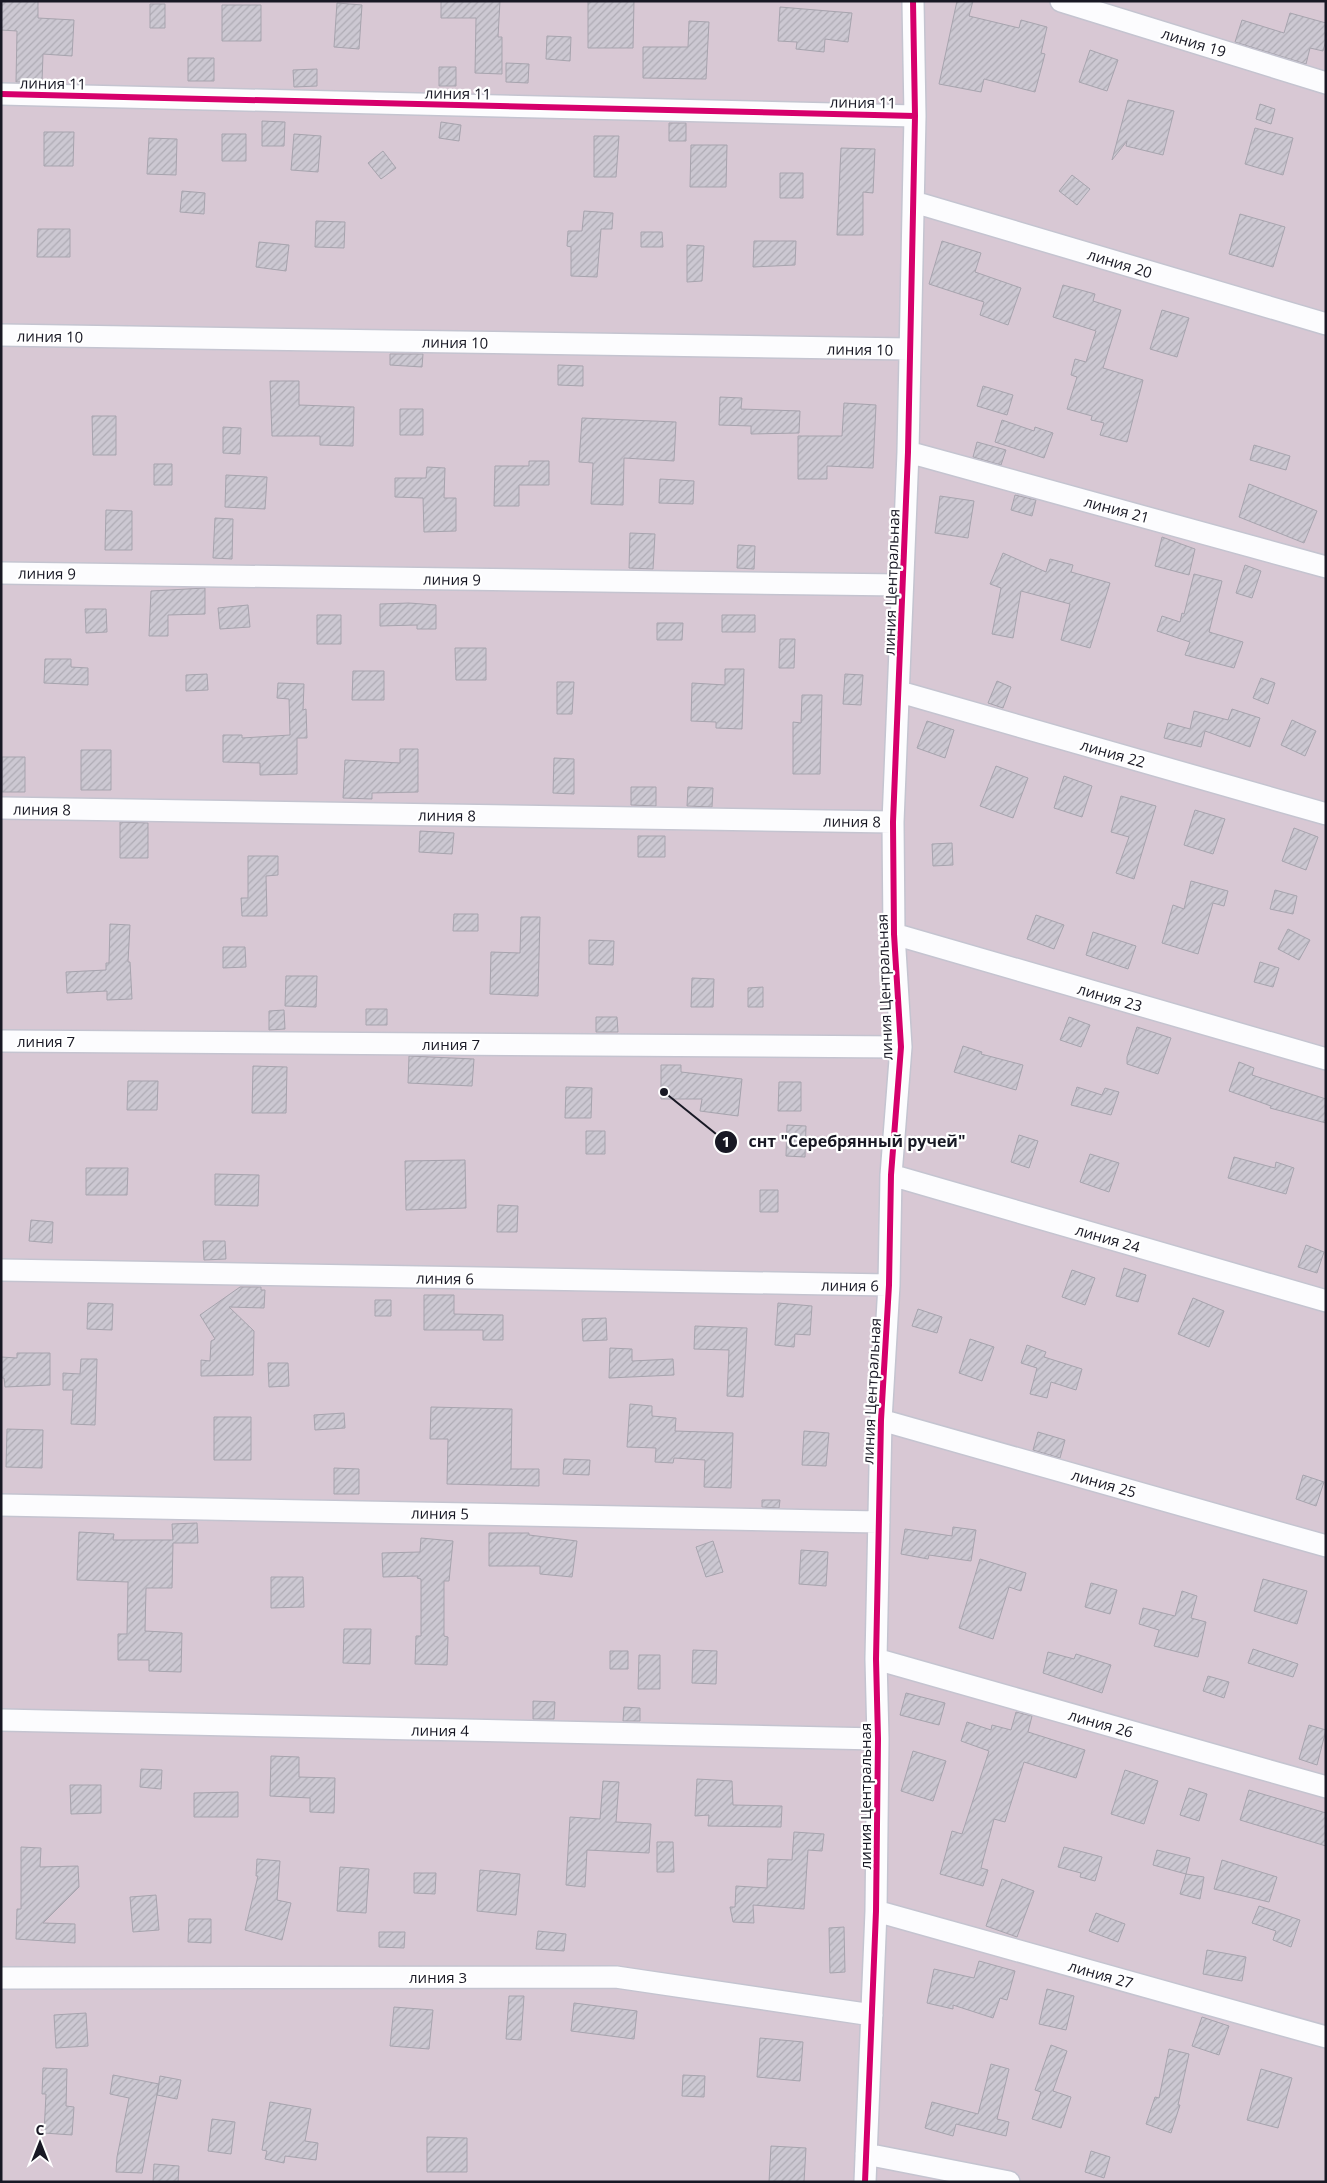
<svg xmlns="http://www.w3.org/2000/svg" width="1327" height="2183" font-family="'Open Sans',sans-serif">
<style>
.green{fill:#d8c8d4}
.building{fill:url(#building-hatch);stroke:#a7a4ae}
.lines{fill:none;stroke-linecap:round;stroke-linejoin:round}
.minor-casing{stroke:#c4c4d0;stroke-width:24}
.minor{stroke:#fcfcfe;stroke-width:21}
.cycleway-casing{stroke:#fff;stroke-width:9}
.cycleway{stroke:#d6006c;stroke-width:6}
.labels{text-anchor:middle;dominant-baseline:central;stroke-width:4.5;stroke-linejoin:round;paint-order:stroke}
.street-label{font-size:15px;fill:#181824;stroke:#fff}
.leader{fill:none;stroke:#181824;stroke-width:2}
.callout-dot{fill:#181824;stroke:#fff;stroke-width:2}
.mark-label{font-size:15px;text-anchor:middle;font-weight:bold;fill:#fff}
.callout-label{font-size:16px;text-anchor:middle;font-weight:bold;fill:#181824;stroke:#fff;stroke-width:4.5;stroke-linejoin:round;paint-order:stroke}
</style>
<defs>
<pattern id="building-hatch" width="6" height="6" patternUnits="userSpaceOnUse" patternTransform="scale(1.25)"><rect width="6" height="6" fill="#ccc8d2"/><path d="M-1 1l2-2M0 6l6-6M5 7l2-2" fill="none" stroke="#aeabb4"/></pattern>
</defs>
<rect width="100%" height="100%" fill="#ebebf6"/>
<path class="green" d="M1,1h1325v2181h-1325z"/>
<path class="building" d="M1,1h37v17l36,2 -2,36 -29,-2 -1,28h-26l1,-51 -16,-1z
M441,1h59l-2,36h4v37l-27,-1 1,-55h-35z
M588,1h46l-1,47h-45z
M957,1h16l-4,15 50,12 2,-8 26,7 -6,26 4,1 -10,38 -51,-13 -3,13 -42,-8z
M337,3l25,2 -3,44 -25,-2z
M150,4h15v24h-15z
M222,5h39v36h-39z
M780,7l72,6 -4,29 -23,-3 -1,13 -28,-3 1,-7 -19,-1z
M1290,13l36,10v17l-3,11 -13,-3 -4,16 -71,-22 7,-22 42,13z
M689,21l20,1 -3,57 -63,-1v-31h45z
M547,36l24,1 -1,24 -24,-2z
M1090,50l28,10 -11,31 -28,-9z
M188,58h26v23h-26z
M506,63l23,1 -1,19 -22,-1z
M439,67h17v19h-17z
M317,69v17l-23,1 -1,-17z
M1128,100l46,11 -11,44 -37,-9 1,-5 -15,19z
M1260,104l15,5 -4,15 -15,-5z
M262,121l23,1 -1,24h-22z
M441,122l20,3 -2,16 -20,-3z
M669,123h17v18h-17z
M1255,128l38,10 -10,37 -38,-11z
M44,132h30l-1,34h-29z
M222,134h24v27h-24z
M294,134l27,2 -3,36 -27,-2z
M594,136h25l-3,41h-22z
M149,138l28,1 -1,36 -29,-1z
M691,145h36l-1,42h-36z
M841,148l34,1 -2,44 -10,-1v43h-26z
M383,151l13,17 -15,11 -13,-16z
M780,173h23v25h-23z
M1072,175l18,14 -13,16 -18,-14z
M182,191l23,2 -1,21 -24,-2z
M584,211l29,2 -1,16h-11l-4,48 -26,-1v-29l-4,-1 1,-15h14z
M1240,214l45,13 -12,40 -44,-13z
M316,221l29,1 -1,26 -29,-1z
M38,229h32v28h-33z
M641,232h21l1,15h-22z
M754,241h42l-1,24 -42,2z
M942,241l39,12 -6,19 46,16 -13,37 -28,-10 4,-13 -55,-18z
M259,242l30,3 -3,26 -30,-4z
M687,245l17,1 -2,35 -15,1z
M1063,285l32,9 -2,7 28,9 -18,58 40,12 -16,62 -27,-7 4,-12 -13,-3 1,-4 -25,-7 10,-32 -6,-2 4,-16 11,3 10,-31 -43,-14z
M1162,310l27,8 -12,39 -27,-8z
M390,354h33l-1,13 -32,-2z
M558,365l25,1v20l-25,-1z
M270,381h29v24l55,2 -1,39 -33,-1v-9h-48z
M983,386l30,9 -6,20 -30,-9z
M720,397l22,1 -1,11 59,2 -1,22 -48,1v-8l-32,-1z
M844,403l32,2 -3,63 -46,-2v13h-29v-43h44z
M400,409h23v26h-23z
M92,416h24v39h-23z
M582,418l94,4 -2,39 -50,-3 -1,47 -32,-1 2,-41 -14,-1z
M1002,420l32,11 1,-4 18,6 -9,25 -49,-16z
M223,427l18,1 -1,26 -17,-1z
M977,442l29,8 -5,15 -28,-8z
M1254,445l36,11 -4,14 -36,-10z
M529,461h20v24h-30v21h-25l1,-40h34z
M154,464h18v21h-18z
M427,467l18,1 -1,30h12v33l-32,1 -1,-34 -28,-1v-19h31z
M226,475l41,2 -2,32 -40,-2z
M660,479l34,2 -1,23 -34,-1z
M1249,484l68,27 -13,32 -65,-26z
M1015,495l21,5 -4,16 -21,-6z
M940,496l34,5 -6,37 -33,-5z
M106,510l26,1v39h-27z
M215,518l18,1 -1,40 -19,-1z
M630,533l25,1 -2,35 -24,-1z
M1162,537l33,12 -6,26 -34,-9z
M738,545l17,1 -1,23 -17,-1z
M1003,553l43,19 4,-13 23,6 -2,7 39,11 -20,65 -29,-8 9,-36 -49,-13 -8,47 -21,-4 9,-46 -11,-4z
M1245,565l16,6 -9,27 -16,-5z
M1194,574l28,7 -13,51 34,10 -9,26 -49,-13 5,-13 -33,-11 5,-15 18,6 2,-9 2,1z
M205,588v26l-37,1v21h-19l2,-45z
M409,603l27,2v24h-19v-4l-37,1v-22z
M248,605l2,22 -30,2 -2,-21z
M85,609h21l1,23 -21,1z
M317,615h24v29h-24z
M722,615h33v17h-33z
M657,623h26l-1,17h-25z
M780,639h15l-1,29h-15z
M455,648h31v32h-30z
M45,659h26v8l17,1v17l-44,-2z
M725,669h19l-2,60 -26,-1v-6l-25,-1 1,-38 33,2z
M353,671h31v29h-32z
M207,674l1,16 -22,1v-16z
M845,674l18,1 -2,30 -18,-1z
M1261,678l14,5 -7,21 -15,-6z
M997,681l14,6 -8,21 -15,-5z
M557,682h17l-2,32h-15z
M278,683l26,1 -1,26 3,-1 1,29h-10v36l-37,1v-12l-37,-1v-27h19v3l48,-3 -1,-36 -12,-1z
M802,695h20l-2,79h-27v-52l8,1z
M1232,709l28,9 -10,29 -45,-16 -4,16 -37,-9 4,-15 22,6 4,-18 34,9z
M1292,720l24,11 -11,25 -24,-11z
M927,721l27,9 -9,28 -28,-10z
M400,749h18v43l-46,1v6l-29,-1 2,-38 55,3z
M81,750h30v40h-30z
M2,757h23v35h-23z
M554,758l20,1v35l-21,-1z
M996,766l32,12 -15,40 -33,-12z
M1064,776l28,10 -10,31 -28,-9z
M631,787h25v19l-25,-1z
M688,787l25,1 -1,19 -25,-1z
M1121,796l35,10 -22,73 -18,-6 13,-36 -18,-5z
M1195,810l30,9 -12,35 -29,-9z
M120,822l28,1v35h-28z
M1294,828l24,9 -12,33 -24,-9z
M420,831l34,2 -2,21 -33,-2z
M638,836h27v21h-27z
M952,843l1,22 -20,1 -1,-22z
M248,856h30v19l-12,1 1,40h-25l-1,-18h7z
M1191,881l37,10 -4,15 -11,-3 -15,51 -36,-11 11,-38 11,4z
M1275,890l22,6 -4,18 -23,-5z
M454,914h24v17h-25z
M1036,915l28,10 -10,24 -27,-10z
M521,917h19l-2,79 -48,-2 1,-42 29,1z
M110,924l20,1 -2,37h2l2,37 -25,1v-9l-40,2 -1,-21 40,-2v-7h3z
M1288,929l22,11 -11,20 -21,-11z
M1093,932l43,14 -8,23 -42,-14z
M589,940l25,1 -1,24 -24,-1z
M223,947h22l1,20 -23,1z
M1260,962l19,6 -6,19 -19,-5z
M286,976h31l-1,31 -31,-1z
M692,978l22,1 -1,28h-22z
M763,987v20h-15v-19z
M366,1009h21v16h-21z
M284,1010l1,19 -16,1v-19z
M596,1017h21l1,15h-22z
M1069,1017l21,8 -9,22 -21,-7z
M1137,1027l34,11 -13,36 -31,-10v-7z
M963,1046l19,6 -1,2 42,11 -7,25 -62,-18z
M409,1056l65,3 -2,27 -64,-3z
M1239,1062l15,6 -2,7 74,24v24l-56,-15 1,-2 -42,-15z
M661,1065h20v7l61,7 -4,37 -38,-5 2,-12h-41z
M253,1066l34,1 -1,46h-34z
M128,1081h30l-1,29h-30z
M779,1082h22v29h-23z
M566,1087l26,1 -1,30h-26z
M1077,1087l25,8 3,-7 14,4 -8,23 -40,-10z
M787,1125l19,1 -1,31 -19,-1z
M586,1131h19v23h-19z
M1019,1135l19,6 -9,27 -18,-6z
M1090,1154l29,9 -10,29 -29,-10z
M1234,1157l41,11 1,-6 18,6 -8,26 -58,-16z
M465,1160l1,48 -60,2 -1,-49z
M86,1168h42l-1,27h-41z
M215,1174l44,1 -1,31 -43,-1z
M760,1190h18v22h-18z
M498,1205l20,1 -1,26h-20z
M31,1220l22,2 -1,21 -23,-2z
M203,1241h22l1,18 -22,1z
M1306,1245l18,7 -7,21 -19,-6z
M1124,1268l22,7 -8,27 -22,-6z
M1072,1270l23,8 -10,27 -23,-8z
M240,1287h21v3h4l-1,18 -35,-1 25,24 -1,44 -52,1v-16l9,1 1,-20 4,-2 -15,-24z
M424,1295h30v19l49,1v25h-20v-10h-59z
M1193,1298l31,13 -15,36 -31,-13z
M375,1300h16v16h-16z
M88,1303l25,1 -1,26 -25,-1z
M778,1303l34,3 -2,29 -15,-1 -1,13 -19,-2z
M918,1309l24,8 -5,16 -25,-7z
M606,1318l1,22 -24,1 -1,-22z
M695,1326l52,2 -4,69 -16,-1 2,-46 -35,-1z
M970,1339l24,8 -12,34 -23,-8z
M1027,1345l19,7 -2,5 38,12 -6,21 -25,-8 -4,16 -17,-4 7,-26 -16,-5z
M610,1348l22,1v12l41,-2 1,16 -65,3z
M17,1353h33v32l-45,2 -1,-9h-3v-21l16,1z
M81,1359h16l-2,66 -24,-1 2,-34h-10v-17l17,1z
M268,1363h20l1,23 -20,1z
M630,1404l22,2v10l24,2 -1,13 58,2 -2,55 -27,-1 1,-27 -31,-2 -1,5 -18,-1 1,-14 -29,-1z
M431,1407l81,2 -1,60h28v17l-92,-2 1,-45h-18z
M344,1413l1,15 -30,2 -1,-15z
M214,1417h37v43h-37z
M7,1429l36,1 -1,38 -36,-1z
M804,1431l25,2 -3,33 -24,-1z
M1038,1432l27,8 -5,18 -27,-8z
M564,1459l26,1 -1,15 -26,-1z
M334,1468l25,1v25h-25z
M1303,1475l21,7 -8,24 -20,-7z
M762,1500h18l-1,8 -17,-1z
M197,1523l1,20h-25l-1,45h-26l-1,43 37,2 -1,39 -32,-1v-11h-31v-26h9l1,-52 -51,-2 2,-48 35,2 -1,6h60l-1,-16z
M953,1527l23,3 -5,31 -42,-6 -1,4 -27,-5 4,-25 47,7z
M489,1533h40v2l48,6 -5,36 -32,-3v-8h-51z
M421,1538l32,3 -4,40h-5v55l4,1 -1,28 -32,-1 1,-28h5v-57l-4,-1 1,-2 -35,1 -1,-24 38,-1z
M713,1541l10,31 -17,5 -10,-30z
M801,1550l27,2 -2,34 -27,-2z
M980,1559l46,14 -5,18 -12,-4 -16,52 -34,-11z
M271,1577h32l1,30 -33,1z
M1263,1579l44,12 -10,33 -43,-13z
M1091,1583l26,7 -7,24 -25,-7z
M1182,1591l15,5 -6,22 15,4 -8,35 -44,-11 5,-16 -20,-6 4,-16 32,8z
M344,1629h27l-1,35 -27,-1z
M1253,1649l45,15 -5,13 -45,-14z
M693,1650l24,1 -1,33 -24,-1z
M610,1651h18v18h-18z
M1048,1652l26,7 2,-5 35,11 -9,28 -59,-20z
M639,1655h21v34h-22z
M1208,1676l21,6 -5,16 -21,-7z
M906,1693l39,10 -6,22 -39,-10z
M533,1701l22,1 -1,17h-21z
M624,1707l16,1v13h-17z
M1016,1712l16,4 -4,16 57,18 -9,28 -52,-16 -19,60 -11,-3 -13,49 7,2 -5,16 -43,-12 12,-43 10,3 27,-83 -28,-10 6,-19 24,8 1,-5 19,5z
M1309,1725l17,5 -9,35 -18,-6z
M913,1751l33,10 -13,40 -32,-10z
M271,1756l28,1v20l36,1 -1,35 -24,-1v-14l-40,-2z
M141,1769l21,1 -1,19 -21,-2z
M1125,1770l33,11 -14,43 -33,-10z
M697,1779l35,2 1,24 49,1 -1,21 -73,-1 1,-11 -14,1z
M603,1781l16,1 -3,40 35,2 -2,29 -62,-3 -2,37 -19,-2 4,-68 30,2z
M70,1785h31v28l-30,1z
M1189,1788l18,6 -8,27 -19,-6z
M1249,1790l77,23v33l-86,-26z
M238,1792v25h-44v-24z
M794,1832l30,2 -2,17 -14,-1 -4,59 -51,-4 1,18 -21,-1 -3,-15h5l1,-21 31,2 1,-29 24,1z
M657,1842h16l1,30h-17z
M21,1847l20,1 -1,19 38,-1 1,21 -36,36 32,1v19l-59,-4 1,-30h4z
M1064,1847l38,10 -7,24 -15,-4 1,-4 -23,-6z
M1157,1850l33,8 -4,16 -33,-9z
M257,1859l23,2 -3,39 14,3 -9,37 -37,-10 13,-54h-2z
M1222,1860l55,17 -8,25 -55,-13z
M340,1867l29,2 -3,44 -29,-2z
M480,1870l40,4 -4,41 -39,-4z
M414,1873h22l-1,21 -21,-1z
M1186,1874l18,3 -4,22 -20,-5z
M1002,1879l32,12 -17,46 -31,-11z
M156,1895l3,35 -26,2 -3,-35z
M1259,1906l41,14 -9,27 -18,-7 3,-9 -24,-8z
M1096,1913l29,11 -7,18 -29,-11z
M189,1919h22v24l-23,-1z
M844,1927l1,45 -15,1 -1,-45z
M538,1931l28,3 -2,17 -28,-2z
M379,1932h26l-1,16 -25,-1z
M1207,1950l39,7 -4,24 -39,-7z
M979,1961l36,10 -8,29 -7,-2 -7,20 -40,-13v4l-26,-6 7,-34 40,9z
M1047,1989l27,7 -8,34 -27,-6z
M509,1996h15l-3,44 -15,-1z
M574,2003l63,8 -3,28 -63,-8z
M394,2007l39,3 -4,39 -39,-3z
M86,2013l2,33 -32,2 -2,-33z
M1202,2017l27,9 -10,29 -27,-9z
M760,2038l43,4 -3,39 -43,-4z
M1051,2045l16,6 -14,40 18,6 -10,31 -29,-9 9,-27 -6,-2z
M1169,2049l20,5 -11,51h2l-9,28 -25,-9 9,-27 4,1z
M991,2064l18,5 -12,50 12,3 -3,14 -50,-12 -3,12 -28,-8 7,-26 46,12z
M43,2068l24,1 -1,37 8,1 -2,28 -28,-2 2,-39h-4z
M1261,2069l31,9 -14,50 -31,-8z
M113,2075l46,9 -17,89 -26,-1 1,-15 12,-59 -19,-4z
M683,2075l22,1 -1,21 -22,-1z
M160,2076l21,4 -4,19 -20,-4z
M270,2102l41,7 -6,32 13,2 -2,17 -31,-4 -1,7 -19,-4 2,-8 -5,-1z
M212,2119l23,3 -4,32 -23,-3z
M427,2137l40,1v34h-40z
M771,2146l35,2 -2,34h-35z
M1091,2151l19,6 -6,21 -19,-6z
M154,2164l25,2 -1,16h-25z"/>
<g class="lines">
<defs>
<path id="minor" d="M1061,1l265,82
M1,94l914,22
M914,202l412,122
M1,335l908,14
M908,452l418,115
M1,573l901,12
M900,692l426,122
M1,808l892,14
M894,934l432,125
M1,1041l900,6
M891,1175l435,126
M1,1270l888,15
M881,1420l445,126
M1,1505l878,17
M876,1659l450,128
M1,1720l877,19
M876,1911l450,126
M1,1978l615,-1 256,38
M866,2154l143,28
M865,2182l11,-271 2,-172 -2,-80 5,-239 8,-135 2,-110 10,-128 -7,-113 -1,-112 15,-370 7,-336 -2,-115"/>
</defs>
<use href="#minor" class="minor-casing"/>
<use href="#minor" class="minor"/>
<defs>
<path id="cycleway" d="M1,94l914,22
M865,2182l11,-271 2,-172 -2,-80 5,-239 8,-135 2,-110 10,-128 -7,-113 -1,-112 15,-370 7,-336 -2,-115"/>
</defs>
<use href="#cycleway" class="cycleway-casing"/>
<use href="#cycleway" class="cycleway"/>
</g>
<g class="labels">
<g class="street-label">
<text transform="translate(1194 42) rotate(17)">линия 19</text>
<text transform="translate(53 83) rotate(1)">линия 11</text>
<text transform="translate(458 93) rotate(1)">линия 11</text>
<text transform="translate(863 102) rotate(1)">линия 11</text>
<text transform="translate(1120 263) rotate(17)">линия 20</text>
<text transform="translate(50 336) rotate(1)">линия 10</text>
<text transform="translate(455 342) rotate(1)">линия 10</text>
<text transform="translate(860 349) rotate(1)">линия 10</text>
<text transform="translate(1117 509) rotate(15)">линия 21</text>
<text transform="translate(47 573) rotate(1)">линия 9</text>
<text transform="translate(452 579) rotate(1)">линия 9</text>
<text transform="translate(891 582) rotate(-88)">линия Центральная</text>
<text transform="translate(1113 753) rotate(16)">линия 22</text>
<text transform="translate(42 809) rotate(1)">линия 8</text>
<text transform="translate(447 815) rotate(1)">линия 8</text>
<text transform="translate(852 821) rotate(1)">линия 8</text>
<text transform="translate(884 987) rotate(-92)">линия Центральная</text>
<text transform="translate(1110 997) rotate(16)">линия 23</text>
<text x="46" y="1041">линия 7</text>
<text x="451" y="1044">линия 7</text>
<text transform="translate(1108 1238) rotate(16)">линия 24</text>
<text transform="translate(445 1278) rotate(1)">линия 6</text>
<text transform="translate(850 1285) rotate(1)">линия 6</text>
<text transform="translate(871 1391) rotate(-87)">линия Центральная</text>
<text transform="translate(1104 1483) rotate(16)">линия 25</text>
<text transform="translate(440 1513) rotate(1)">линия 5</text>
<text transform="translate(1101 1723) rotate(16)">линия 26</text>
<text transform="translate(440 1730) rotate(1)">линия 4</text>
<text transform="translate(865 1796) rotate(-90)">линия Центральная</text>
<text transform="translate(1101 1974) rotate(16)">линия 27</text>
<text x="438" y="1977">линия 3</text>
</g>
</g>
<path class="leader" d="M664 1092L726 1142"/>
<g class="callout-dot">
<circle cx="664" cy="1092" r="5"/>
<circle cx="726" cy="1142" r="12"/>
</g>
<g class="mark-label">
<text x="726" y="1147">1</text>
</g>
<g class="callout-label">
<text x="857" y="1147">снт "Серебрянный ручей"</text>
</g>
<rect width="1327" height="2183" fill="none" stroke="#181824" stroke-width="5"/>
<g transform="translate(40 2143)" stroke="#ffffff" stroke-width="4" paint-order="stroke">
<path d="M0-4L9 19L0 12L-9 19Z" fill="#181824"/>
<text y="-8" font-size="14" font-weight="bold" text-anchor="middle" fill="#181824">С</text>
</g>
</svg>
